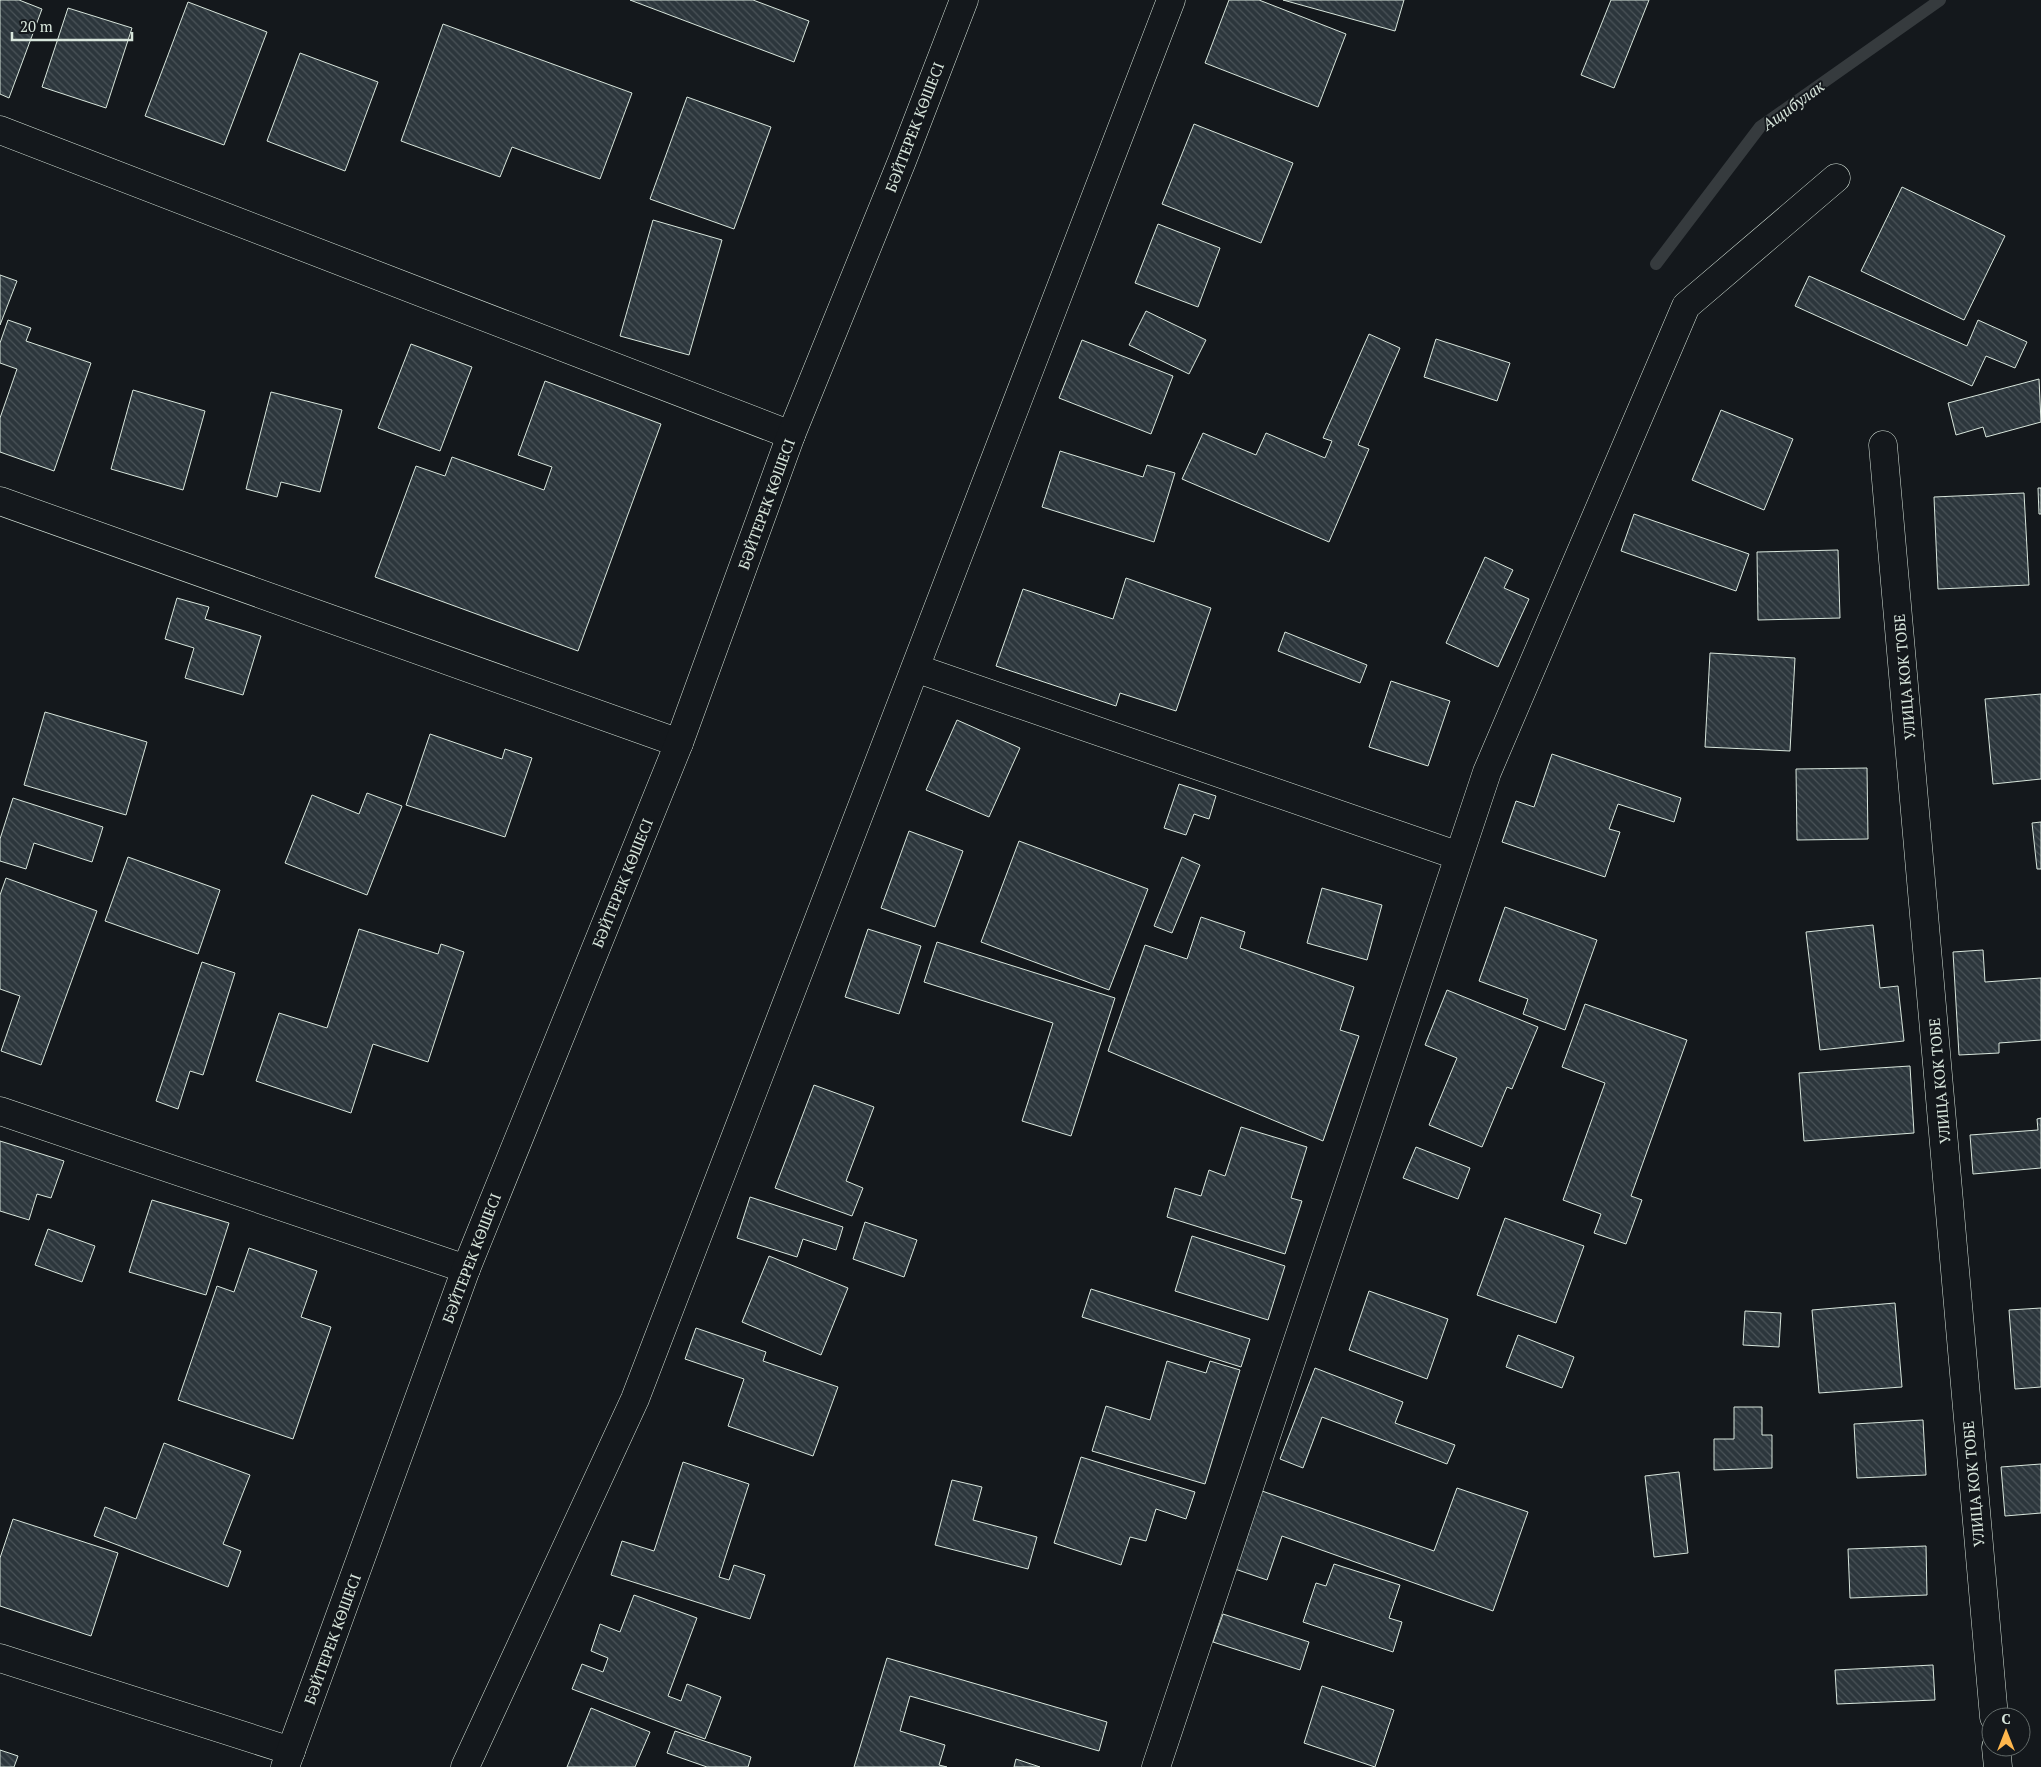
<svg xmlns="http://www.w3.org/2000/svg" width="2041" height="1767" font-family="'PT Serif',serif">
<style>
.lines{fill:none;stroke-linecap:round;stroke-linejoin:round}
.stream{stroke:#363b3e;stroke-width:12}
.building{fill:url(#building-back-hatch);stroke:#d8e6dc}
.minor-casing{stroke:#d8e6dc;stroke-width:29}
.tertiary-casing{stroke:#d8e6dc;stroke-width:29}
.minor{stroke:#14181c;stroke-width:28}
.tertiary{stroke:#14181c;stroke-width:28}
.labels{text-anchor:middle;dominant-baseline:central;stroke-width:4;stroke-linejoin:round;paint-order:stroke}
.street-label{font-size:15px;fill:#d8e6dc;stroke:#14181c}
.water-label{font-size:16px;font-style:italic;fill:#d8e6dc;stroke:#14181c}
</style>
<defs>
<pattern id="building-back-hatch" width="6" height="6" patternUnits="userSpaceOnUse" patternTransform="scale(1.25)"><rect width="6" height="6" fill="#2c363c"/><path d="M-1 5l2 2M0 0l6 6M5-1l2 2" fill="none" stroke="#4a5358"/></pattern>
</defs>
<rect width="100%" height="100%" fill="#14181c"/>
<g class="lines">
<path class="stream" d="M1656,264l104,-137 180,-127"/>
</g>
<path class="building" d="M0,0h19l23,9 -33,89 -9,-4z
M630,0h123l56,21 -15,41z
M1229,0h30l87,34 -28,73 -113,-44z
M1283,0h121l-9,31z
M1611,0h38l-35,88 -33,-13z
M188,2l79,30 -43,113 -79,-29z
M68,8l64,20 -26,80 -64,-21z
M443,24l189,69 -32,86 -88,-32 -12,30 -99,-36z
M300,53l78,29 -33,89 -78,-30z
M687,97l84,30 -37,102 -84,-30z
M1194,124l99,39 -32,80 -99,-39z
M1902,187l103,49 -41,84 -103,-49z
M653,220l69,20 -33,115 -69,-19z
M1158,224l62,24 -22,59 -63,-24z
M0,275l17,6 -17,44z
M1809,276l158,70 11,-26 49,22 -12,26 -29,-12 -14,30 -177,-80z
M1146,311l60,29 -17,34 -60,-29z
M8,320l23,8 -5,13 65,22 -37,108 -54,-19v-34l17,-49 -17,-6v-20z
M1369,334l31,14 -42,97 11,4 -40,93 -147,-63 21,-46 53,22 10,-22 59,25 7,-17 -9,-3z
M1436,339l74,24 -13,38 -73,-24z
M1082,340l91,36 -22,58 -92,-36z
M411,344l61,23 -32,84 -62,-23z
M2039,379l2,43 -55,15 -3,-10 -27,8 -8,-32z
M545,381l116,43 -83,227 -203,-74 41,-111 29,10 7,-19 92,33 8,-23 -34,-12z
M133,390l72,21 -22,79 -72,-21z
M271,392l71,18 -22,82 -39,-10 -4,15 -31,-8z
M1721,410l72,29 -29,71 -72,-30z
M1060,451l83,26 4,-12 28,8 -21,69 -112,-35z
M2038,488h3v26h-2z
M2024,493l5,92 -91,4 -4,-92z
M1634,514l115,40 -13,37 -115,-40z
M1838,550l2,68 -82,2 -1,-68z
M1485,557l28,13 -9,18 25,11 -31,68 -52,-24z
M1126,578l85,30 -35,103 -56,-18 -4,13 -120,-40 27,-77 90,30z
M177,598l32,9 -4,12 56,17 -18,59 -58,-17 9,-30 -29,-9z
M1285,632l82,33 -7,18 -82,-32z
M1710,653l85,5 -5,93 -85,-4z
M1391,681l59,20 -22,65 -59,-19z
M2041,694v85l-48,5 -8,-85z
M45,712l102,30 -21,73 -102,-30z
M957,720l63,28 -31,69 -63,-27z
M430,734l72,25 3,-10 27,9 -27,79 -99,-32z
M1552,754l129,44 -7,24 -56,-18 -9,25 11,3 -15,45 -103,-35 14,-41 18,6z
M1867,768l1,71 -71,1 -1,-71z
M1179,784l37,12 -7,23 -15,-5 -8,21 -22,-7z
M367,793l35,13 -35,89 -82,-32 27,-68 47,19z
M13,798l90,29 -11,35 -58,-19 -8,26 -26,-8v-22z
M2041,822v47h-4l-5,-46z
M909,831l54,20 -28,76 -54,-19z
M1019,841l129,48 -39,101 -128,-48z
M128,857l92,33 -22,64 -93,-33z
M1182,857l18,8 -28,68 -18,-7z
M6,878l91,33 -56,154 -40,-14 19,-55 -20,-7v-94z
M1322,888l60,17 -15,55 -60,-17z
M1505,907l92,33 -32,90 -42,-16 5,-15 -49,-18z
M1201,917l44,15 -5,16 114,39 -14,43 19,6 -36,105 -215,-90 37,-106 42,14z
M1873,925l7,63 18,-2 6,55 -84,9 -14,-118z
M359,929l79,25 3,-10 23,8 -36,110 -55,-18 -22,69 -95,-32 23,-68 48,15z
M868,929l53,17 -22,68 -54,-17z
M937,942l178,56 -44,138 -49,-15 31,-98 -129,-41z
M1983,950l2,32 56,-4v62l-42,3v10l-40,2 -6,-103z
M202,962l33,11 -32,102 -13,-4 -12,38 -22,-8z
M1447,990l91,37 -26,62 -5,-2 -25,60 -53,-22 28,-67 -32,-13z
M1585,1004l102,36 -56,156 11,4 -16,44 -32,-11 7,-19 -38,-14 42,-117 -43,-16z
M1910,1066l4,67 -110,8 -5,-68z
M814,1085l60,22 -28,74 17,7 -11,28 -77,-28z
M2041,1118v50l-68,6 -3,-39 68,-5 -1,-11z
M1241,1127l66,20 -16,51 11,3 -17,53 -118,-37 8,-29 26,8 8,-26 16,6z
M0,1141l64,20 -13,37 -14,-4 -8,26 -29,-9z
M1416,1147l54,21 -12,31 -55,-21z
M750,1197l93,30 -7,23 -33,-11 -6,18 -60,-19z
M152,1200l77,23 -23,72 -77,-23z
M1505,1218l79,28 -28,77 -79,-28z
M865,1222l52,18 -13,37 -51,-18z
M48,1229l47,17 -13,36 -47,-17z
M1192,1236l93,30 -17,54 -93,-29z
M249,1248l68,23 -16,46 30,10 -38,112 -115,-39 39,-114 17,6z
M769,1256l79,32 -27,67 -79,-33z
M1091,1289l159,50 -9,28 -159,-50z
M1369,1291l79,28 -21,60 -78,-29z
M1895,1303l7,84 -83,6 -7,-83z
M2041,1308v79l-26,2 -6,-79z
M1745,1311l36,2 -2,34 -36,-2z
M696,1328l70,24 -3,9 75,26 -25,69 -85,-30 16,-47 -59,-20z
M1518,1335l56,22 -12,31 -56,-21z
M1167,1361l39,12 4,-12 30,9 -35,114 -113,-33 14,-45 44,14z
M1315,1368l88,34 -8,21 60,22 -8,19 -125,-47 -19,51 -23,-9z
M1734,1407h28v28h10v33l-58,2v-31h20z
M1923,1420l3,55 -69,3 -3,-54z
M164,1443l86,32 -27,69 18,7 -13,36 -134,-51 11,-29 31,12z
M1081,1457l114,35 -9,27 -30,-10 -10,32 -16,-4 -9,28 -67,-22z
M683,1462l66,22 -30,93 10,3 5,-15 31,10 -15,44 -139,-44 11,-34 32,10z
M2041,1464v49l-36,3 -4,-49z
M1679,1472l9,81 -34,4 -9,-81z
M952,1480l30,7 -9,33 64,17 -9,32 -93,-24z
M1457,1488l71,24 -35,99 -211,-75 -15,44 -32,-11 27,-78 172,60z
M13,1519l105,34 -27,83 -91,-30v-48z
M1926,1546l1,49 -77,3 -2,-49z
M1334,1564l66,21 -11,33 13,4 -9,30 -90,-30 13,-39 10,3z
M634,1595l63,23 -29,78 13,5 6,-17 34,13 -16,42 -133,-50 10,-25 21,8 5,-14 -17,-7 9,-27 20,8z
M1223,1614l86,28 -9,28 -87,-28z
M887,1658l220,64 -8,29 -189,-55 -10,35 45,14 -6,20 8,2h-93z
M1933,1665l2,35 -98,4 -2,-34z
M1322,1686l72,24 -19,57 -71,-24z
M591,1708l59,24 -15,35h-68z
M675,1731l76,26 -3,10h-41l-40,-14z
M0,1750l18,6 -4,11h-14z
M1016,1759l24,8h-26z"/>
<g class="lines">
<defs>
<path id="minor" d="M0,130l791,305
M1883,445l111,1272
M0,501l679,242
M915,668l544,188
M0,1111l466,158
M0,1658l291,93
M1996,1747l2,20
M465,1767l170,-368 536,-1399
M1156,1767l331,-995 199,-466 150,-128"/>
<path id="tertiary" d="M285,1767l181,-498 213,-526 112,-308 111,-274 62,-161"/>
</defs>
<use href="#minor" class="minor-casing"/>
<use href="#tertiary" class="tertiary-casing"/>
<use href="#minor" class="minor"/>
<use href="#tertiary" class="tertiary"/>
</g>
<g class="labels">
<g class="street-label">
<text transform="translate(914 127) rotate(-69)">БӘЙТЕРЕК КӨШЕСІ</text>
<text transform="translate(766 504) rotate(-70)">БӘЙТЕРЕК КӨШЕСІ</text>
<text transform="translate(1904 677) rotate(-95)">УЛИЦА КОК ТОБЕ</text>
<text transform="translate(622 883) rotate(-68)">БӘЙТЕРЕК КӨШЕСІ</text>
<text transform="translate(1939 1081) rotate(-95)">УЛИЦА КОК ТОБЕ</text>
<text transform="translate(471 1258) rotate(-69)">БӘЙТЕРЕК КӨШЕСІ</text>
<text transform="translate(1973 1484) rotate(-95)">УЛИЦА КОК ТОБЕ</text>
<text transform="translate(332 1639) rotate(-70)">БӘЙТЕРЕК КӨШЕСІ</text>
</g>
<g class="water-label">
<text transform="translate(1793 105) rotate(-36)">Ащибулак</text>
</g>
</g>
<g transform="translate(2006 1732)"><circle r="24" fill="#14181c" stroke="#626a69"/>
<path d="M0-4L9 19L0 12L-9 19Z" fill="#ffb74d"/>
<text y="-8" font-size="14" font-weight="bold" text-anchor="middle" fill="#d8e6dc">С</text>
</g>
<path d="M12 32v8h120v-8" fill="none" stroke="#d8e6dc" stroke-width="2.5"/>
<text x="20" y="32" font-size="15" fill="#d8e6dc" stroke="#14181c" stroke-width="4" paint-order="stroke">20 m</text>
</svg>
